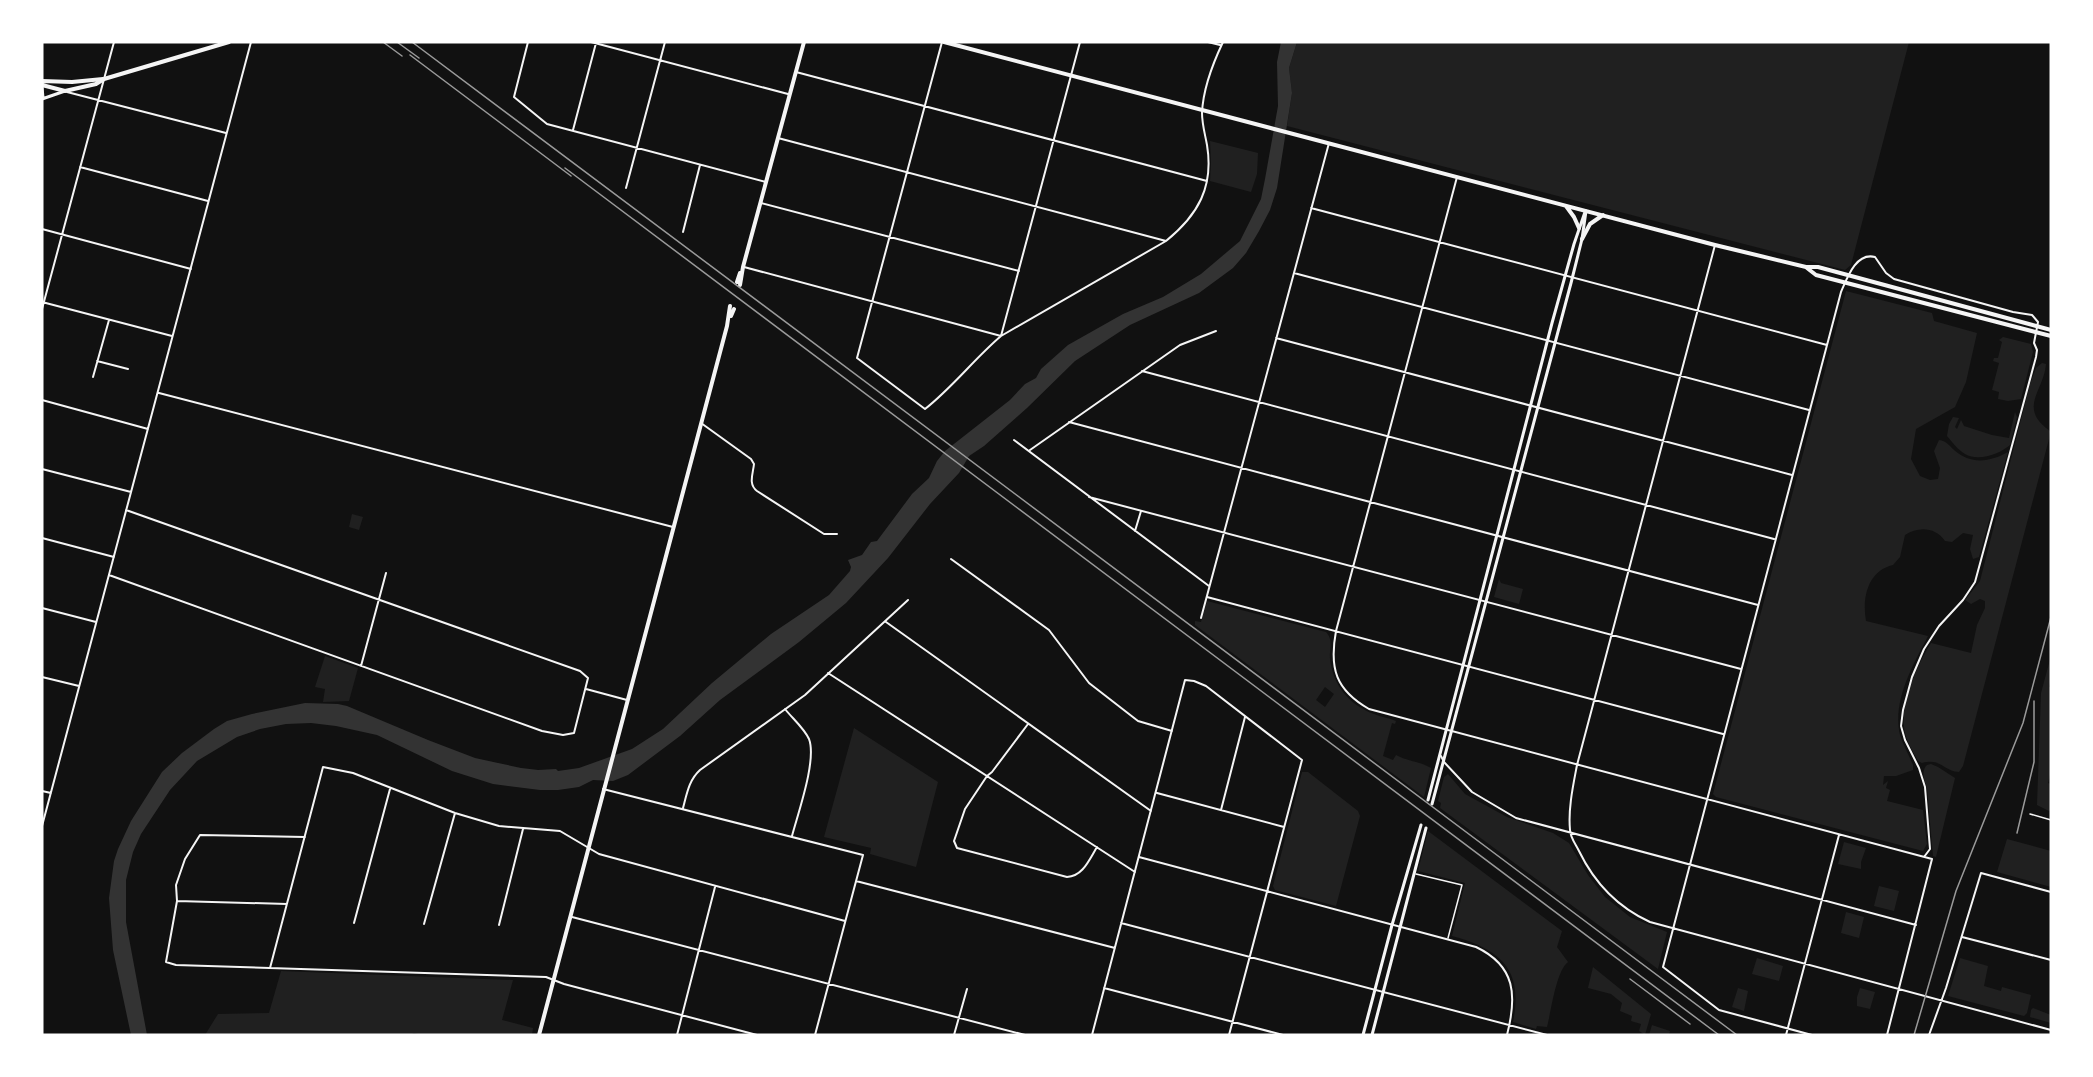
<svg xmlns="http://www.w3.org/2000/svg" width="2093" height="1077" font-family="'Fira Sans',sans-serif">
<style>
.green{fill:#202020;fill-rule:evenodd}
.water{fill:#333}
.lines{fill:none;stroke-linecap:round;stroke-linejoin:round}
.service{stroke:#f5f5f5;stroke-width:1.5}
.minor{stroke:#f5f5f5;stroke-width:2}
.tertiary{stroke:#f5f5f5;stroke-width:3}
.primary{stroke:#f5f5f5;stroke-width:4}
.rail{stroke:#9a9a9a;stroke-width:1.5}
</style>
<rect width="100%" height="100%" fill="#111"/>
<path class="green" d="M1297,42h612l-58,223 -6,5 -558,-144 5,-33 -3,-25z
M1210,141l48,12 -1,21 -6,18 -41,-11 1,-18z
M1846,291l86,22 2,8 43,12 -11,49 -11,25 -39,22 -5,30 9,17 10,4 8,-1 2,-11 -6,-17 5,-11c7,1 10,5 15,10 17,15 36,12 54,2l-29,105 -6,2 -3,-10 3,-14 -10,-2 -11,9 -7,-1c-9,-14 -27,-15 -40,-6l-5,22 -7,8c-26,6 -31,34 -27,56l62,15c-15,29 -36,65 -28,99 3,10 9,20 13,30v5l-17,6h-12l-1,9 5,-4 -2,7 4,2 -3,11 36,9 4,34 -4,7 -207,-54 -3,-3z
M2003,337l28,7 2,8 -12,47 -13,2 -10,-2 1,-7 -7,-2 7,-27 -6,-2 1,-3h4l4,-16 -3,-2z
M2042,363l4,1c-2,27 -29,44 4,67l-1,8 -86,327 -4,6c-16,-1 -17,-14 -37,-9l-4,-2c-6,-11 -13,-22 -14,-34 -3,-28 13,-61 27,-84l40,10 6,-28 8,-17v-7l-5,-2 -9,5 -6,-4 15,-19 50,-197 6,-16z
M2015,412l2,5 -7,28c-10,9 -32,17 -45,9 -7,-4 -13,-12 -18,-18l2,-12 4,-7 6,1 -4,9 2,2 4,-9 3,6 28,9 17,3z
M352,514l11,3 -4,13 -10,-3z
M1499,579l2,4 22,6 -4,15 -25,-7z
M1207,601l119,31c8,9 3,16 4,27 3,26 19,46 44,55 7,3 15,4 22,7l-1,3 -3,-1 -9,33 10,4 3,-5c13,7 23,6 35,13l-7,29 -229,-172v-4l6,1zM1325,687l9,7 -9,13 -9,-7z
M325,656l33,12 -9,33 -26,1 2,-13 -10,-2z
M2051,656v22l-2,9h2v85l-3,11 3,1v25l-2,2 -12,-6 4,-112z
M854,728l84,54 -22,85 -46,-13 1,-6 -47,-11z
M1931,764l7,3 17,11 -19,79 -3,-1 -6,-68c-3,-7 -6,-18 0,-23z
M1302,772h6l50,39 2,5 -24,90 -61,-16 -2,-4z
M1448,774l17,20 42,23 46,16 16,10 19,32 17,22 25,20 37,15 -9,37 -218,-161 1,-5 -3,-2 6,-24z
M1428,831l134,100 -5,16 11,15c-12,9 -17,50 -21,65l-10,-1 -1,3 -23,-7c11,-53 -13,-73 -61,-86l13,-53 -47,-12z
M2007,839l44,12v36l-54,-15z
M1844,842l22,6 -5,14v7l-23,-5z
M1879,886l20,5 -5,20 -20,-5z
M1846,912l18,5 -5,21 -18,-5z
M1757,958l26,8 -4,15 -27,-7z
M1960,958l28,8 -4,20 17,5 1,-4 29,8 -4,18 -3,3 -76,-20z
M1593,967l58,47 -6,21 -6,-4 2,-7 -10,-3 1,-5 -12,-5 2,-8 -11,-9 -23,-6z
M281,971l232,9 -11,40 31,8 -1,7h-111l-7,-2 -4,2h-205l13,-21 51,-1z
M1738,988l10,3 -4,20 -12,-4z
M1860,988l15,4 -5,17 -13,-3v-9z
M2033,1008l18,7v8l-21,-6 1,-7z
M1652,1025l18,6 -1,4h-20z"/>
<path class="water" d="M1281,42h16l-8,26 3,25 -15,95 -7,22 -11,21 -13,22 -13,15 -34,25 -69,32 -55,36 -48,47 -43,38 -15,10 -10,17 -29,31 -42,54 -42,45 -47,39 -79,58 -40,36 -52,39 -15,6 -20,-1 -14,7 -21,3h-18l-47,-6 -41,-13 -75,-36 -41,-9 -25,-3 -25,1 -26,5 -23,8 -40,24 -27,29 -29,44 -8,18 -7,28v42l21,113h-16l-18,-85 -4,-52 5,-37 4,-12 13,-28 31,-49 20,-19 32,-24 13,-8 25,-7 53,-11 33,1 9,2 81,34 47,18 46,10 17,2 18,-1 2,2 21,-3 53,-19 31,-20 49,-46 59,-49 58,-39 21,-24 1,-4 -3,-7 14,-5 9,-13 6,-1 35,-47 17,-16 8,-17 8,-10 65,-51 15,-16 11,-6 5,-9 27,-24 55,-31 40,-17 38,-23 39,-33 21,-42 4,-20 13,-73 -1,-44z"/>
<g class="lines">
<path class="service" d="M2030,814l21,6
M1416,874l46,11 -14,53"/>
<path class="minor" d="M528,42l-14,55 33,27 219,58
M591,42l197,52
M942,42l-85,316 68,51c28,-22 49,-50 76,-73l165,-95c32,-26 48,-54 41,-96 -2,-11 -5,-21 -5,-32 1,-24 11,-50 21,-71
M1208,42l12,3
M796,72l411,109
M67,92l159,41
M573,130l23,-87
M778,138l388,103
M80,167l128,34
M1457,177l-121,454c-7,38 0,59 33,78l563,150 -45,176
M626,188l39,-146
M761,203l258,68
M1311,208l516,137
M42,229l149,40
M683,232l17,-67
M1715,245l-138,520c-4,21 -9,44 -7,65 0,7 6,15 9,21 16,33 38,56 71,71l401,108
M744,267l257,69 79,-294
M1294,273l515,137
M42,302l130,34
M42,309l72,-267
M1276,338l516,137
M97,361l31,8
M1142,371l632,168
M93,377l16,-57
M159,393l514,134
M42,400l106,29
M1069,422l689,183
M701,423l50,36 3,5c-1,10 -6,20 3,27l67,43h13
M1014,440l195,146
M1030,450l150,-105 36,-14
M42,469l89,23
M1089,497l652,172
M1135,531l6,-20
M42,538l72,19
M951,559l98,71 40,53 49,38 34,10
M109,575l433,156 21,4 11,-2 14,-55 -8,-7 -454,-161
M1207,597l516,137
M42,608l54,14
M1201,618l128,-475
M886,622l265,189
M361,666l25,-93
M828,673l307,199
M42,677l37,9
M586,689l41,11
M785,709c7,9 19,19 24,30 8,21 -11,74 -17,97
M1028,724l-36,48 -5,4 -22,33 -11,32 3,7 110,29c16,-1 22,-17 30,-30
M1441,756l3,6 28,30 44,26 400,107
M603,789l260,66 -48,180
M42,791l9,2
M1157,793l127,34
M683,808c4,-15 6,-28 17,-38l105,-75 103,-95
M1221,810l24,-93
M42,826l209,-784
M305,837l-105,-2 -15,24 -9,26 1,16 -11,61 10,3 370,12 18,7 193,51
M1139,857l337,90c40,19 41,49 31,88
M856,881l259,67
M177,901l110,3
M572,917l453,118
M354,923l36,-134
M1121,923l426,112
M424,924l31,-111
M499,925l24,-96
M1962,937l89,23
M270,968l53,-201 30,6 102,40 44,13 61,5 39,23 246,67
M1104,988l179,47
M677,1035l38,-148
M954,1035l13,-46
M1092,1035l93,-355 9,1 12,5 96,74 -73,275
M1786,1035l53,-200
M1812,1035l-93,-25 -56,-43 178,-675c6,-14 15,-40 34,-35l11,16 8,6 119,33 19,3 6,7 -4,21 3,7 -1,7 -61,225 -12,18 -24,26 -15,23 -12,28 -9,33 -2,16 4,14 14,28 6,19 5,62 -6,8
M1929,1035l17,-47 35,-115 70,19"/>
<path class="tertiary" d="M42,87l1,11
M42,99l23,-8
M1428,800l124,-477 22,-79 11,-32
M1432,804l139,-521 11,-44 4,-28
M1363,1035l29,-110 29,-100
M1372,1035l54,-207"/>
<path class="primary" d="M944,42l771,203 91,22h12l233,63
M42,81l30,1 31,-3
M42,85l23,6 31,-7 8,-5 125,-37
M1566,206l8,11 5,11
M1582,239l8,-15 13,-9
M1807,268l9,7 235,61
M737,282l3,-9
M740,285l3,-18 61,-225
M731,316l3,-7
M539,1035l188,-709 3,-20"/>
<path class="rail" d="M383,42l19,14
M397,42l22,16
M412,42l1325,993
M410,55l161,121
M565,168l1154,867
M2017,833l17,-71v-61
M1630,979l60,45
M1914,1035l42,-144 67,-168 28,-106"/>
</g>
<rect width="2093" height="1077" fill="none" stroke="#ffffff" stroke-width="87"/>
</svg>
